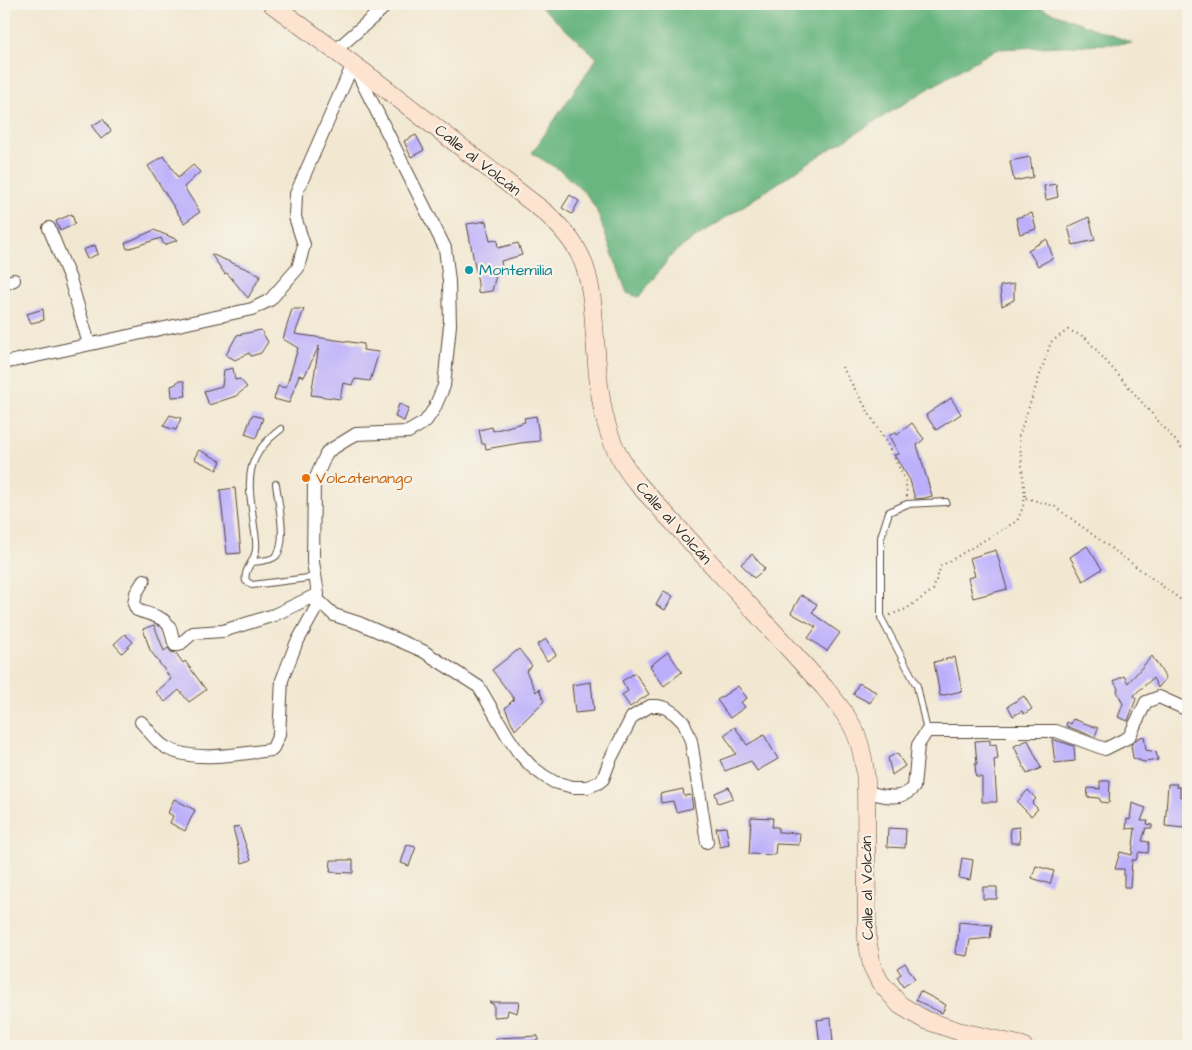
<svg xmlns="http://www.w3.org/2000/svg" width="1192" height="1050" font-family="'Architects Daughter',sans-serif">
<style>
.forest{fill:#69b680;stroke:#52704f}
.building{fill:#bbaffc}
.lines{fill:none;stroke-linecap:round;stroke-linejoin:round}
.lane-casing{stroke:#564639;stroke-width:8}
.street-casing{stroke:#564639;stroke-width:14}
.secondary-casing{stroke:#564639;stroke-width:19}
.path{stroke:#564639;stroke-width:2;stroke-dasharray:1 4;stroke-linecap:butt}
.lane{stroke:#fff;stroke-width:6}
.street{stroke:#fff;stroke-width:12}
.secondary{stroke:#fde4d1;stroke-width:18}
.culture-dot{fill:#0f9aa8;stroke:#f7f3e8;stroke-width:2}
.food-dot{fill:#e8710a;stroke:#f7f3e8;stroke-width:2}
.labels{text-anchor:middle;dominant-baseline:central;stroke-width:4.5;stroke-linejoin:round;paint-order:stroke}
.street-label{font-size:16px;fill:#3b2a1e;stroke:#f7f3e8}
.culture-label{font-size:16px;fill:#0d838f;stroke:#f7f3e8;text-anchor:start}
.food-label{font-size:16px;fill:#c56008;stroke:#f7f3e8;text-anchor:start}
</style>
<rect width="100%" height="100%" fill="#f7f3e8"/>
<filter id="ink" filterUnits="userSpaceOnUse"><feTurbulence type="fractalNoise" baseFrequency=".02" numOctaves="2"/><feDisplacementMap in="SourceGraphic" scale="10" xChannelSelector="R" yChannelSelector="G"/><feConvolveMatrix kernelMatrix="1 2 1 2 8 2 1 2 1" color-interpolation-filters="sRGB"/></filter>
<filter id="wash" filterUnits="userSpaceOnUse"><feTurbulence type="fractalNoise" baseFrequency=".0096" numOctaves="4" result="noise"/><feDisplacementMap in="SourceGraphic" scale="20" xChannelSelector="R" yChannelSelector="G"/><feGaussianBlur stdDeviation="1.12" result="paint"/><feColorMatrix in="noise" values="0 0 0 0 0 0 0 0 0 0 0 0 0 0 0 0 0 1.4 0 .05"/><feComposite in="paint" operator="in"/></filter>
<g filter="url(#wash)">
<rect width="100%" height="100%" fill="#f2e8d2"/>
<path class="forest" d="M538,4h492l102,39 -136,6 -55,32 -124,76 -143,95 -35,45 -12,-4 -31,-84 -9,-14 -26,-24 -29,-18 65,-95z"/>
<g id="blocks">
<path class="building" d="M103,119l8,12 -10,8 -9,-13z
M416,135l8,15 -13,7 -7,-16z
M164,156l14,22 15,-13 7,7 -16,15 16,25 -16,11 -36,-57z
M1030,157l3,20 -19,4 -4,-20z
M1056,184l2,13 -12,3 -2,-14z
M570,195l9,6 -7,13 -10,-6z
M1032,213l4,16 -16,5 -4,-16z
M72,214l3,10 -15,7 -4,-10z
M1089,217l6,23 -22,5 -5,-18z
M486,221l4,20 7,-1 1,8 20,-5 4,12 -21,6 2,13 -7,1 -4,16 -14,2v-10l-11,-59z
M154,230l24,10 -14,5 -3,-7 -34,11 -2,-6z
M1047,239l6,19 -15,8 -10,-16z
M95,245l3,9 -11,5 -4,-9z
M211,254l50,21 -13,23 -21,-25 -2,1z
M1014,284v16l-12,6 -2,-20z
M43,309l1,11 -13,3 -4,-9z
M292,309h12l-9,25 69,10 -1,6 16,2 -9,29 -15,-2 -3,6 -9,-2 -3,16 -29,-4 8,-49 -15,31 -5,-2 -10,28 -15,-4 4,-13 8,2 12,-40 -15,-9z
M261,330l7,12 -7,11 -10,3 -2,-3 -14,7 -9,-5 11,-20z
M233,368l2,12 5,-1 7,8 -11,9 -27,9 -5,-14 18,-5 2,-16z
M178,381h6l2,15 -14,1 -1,-11 5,-2z
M951,398l10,16 -25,16 -10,-15z
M399,404l10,4 -5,13 -9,-4z
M170,415l11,3 -5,12 -13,-4z
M252,415l11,3 -7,20 -11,-4z
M536,416l4,25 -20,2 -34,6 -1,-5h-3l-3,-14 13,-3 1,4 32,-9 -1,-4z
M912,423l12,16 -7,6 15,51 -7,2 -10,1 -5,-19 -16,-25 5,-1 -10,-18 7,-4 1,3z
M199,450l22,11 -4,9 -23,-11z
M235,488l6,65 -14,1 -7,-64z
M1087,546l15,23 -19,12 -13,-24z
M996,550l11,39 -34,9 -5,-20 7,-2 -5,-18z
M752,554l13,15 -11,9 -13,-14z
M664,591l9,5 -8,14 -9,-5z
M801,595l16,9 -5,9 28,20 -13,18 -19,-13 8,-11 -25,-14z
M154,625l10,26 4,-3 3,4 5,1 7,10 2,-2 21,29 -17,12 -10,-12 -14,12 -9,-10 15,-13 -21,-29 -7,-21z
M125,634l8,8 -11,11 -8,-9z
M546,639l10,16 -9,6 -10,-16z
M519,649l13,17 -6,5 10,21 3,-3 5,12 -29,29 -10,-22 9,-9 -22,-29z
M668,652l14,20 -18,14 -14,-20z
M1152,656l14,22 -8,10 -5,-10 -19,17 2,4 -8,22 -10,-4 5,-13 -6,-13 1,-2 -4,-8 10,-5 4,7z
M955,657l7,34 -22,5 -6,-34z
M635,673l14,21 -19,13 -8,-12 6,-4 -6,-10z
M591,682l3,29 -19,2 -3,-28z
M859,683l17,9 -6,11 -17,-9z
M738,686l9,12 -6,4 4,5 -15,11 -13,-18z
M1024,696l8,13 -8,5 -2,-3 -9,5 -5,-10z
M1073,719l25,9 -3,9 -29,-11 1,-4 4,2z
M735,727l12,18 17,-10 14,24 -21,12 -6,-10 -26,10 -5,-11 16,-6 -12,-19z
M1144,736l2,14 10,2 2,8 -14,2 -11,-4 -2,-13 7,-7z
M1052,739l22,7 1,15 -20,2z
M990,740v5l6,-1 2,15 -4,1 3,42h-15v-25h-6l-1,-13h2l-2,-23z
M1028,740l13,28 -14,6 -13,-28z
M897,753l8,13 -13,9 -4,-17z
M1100,781h10l-1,22 -8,-1 -2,-4 -12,-1 1,-9 12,1z
M1168,784h9l-1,3h4v9l8,2v11l-3,1 -1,18 -19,-2z
M729,787l4,11 -15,5 -3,-10z
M683,789l1,7 7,-1 2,13 -17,4 -3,-11 -12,2 -1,-9z
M1028,790l8,9 -4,4 6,6 -7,7 -14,-14z
M174,799l21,11 -10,21 -15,-8 3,-7 -5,-3z
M1132,803l14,5 -5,13h7l-1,3 5,1v3h-6l-4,13 7,1 -1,11 -9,-1 -3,8h-4l-2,27h-6v-18h-9l5,-17 12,3 3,-27 -9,1 1,-10 3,1z
M751,817l22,1 -1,9h6v5l22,1 -1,12 -23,-1 -1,11 -26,-1z
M239,826l12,34 -9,3 -9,-35z
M726,827l3,18 -9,2 -4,-19z
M1019,827l1,16h-9l-1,-15z
M888,828l18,1 -1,19 -18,-1z
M407,845l9,2 -7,19 -8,-3z
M962,858l11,2 -3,20 -11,-2z
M331,860h22v13l-23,-1z
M1036,866l18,5 -4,13 -18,-6z
M983,887h14v12h-14z
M959,922l33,3 -2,13 -20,2 -3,16 -12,-2 2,-14h1z
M905,963l10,16 -12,8 -6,-10 4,-3 -4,-6z
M920,991l26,14 -4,8 -26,-13z
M489,1002h30l-2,11 -9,-3 -1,6 -13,1v-12z
M831,1018l2,26 -13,2 -3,-26z
M538,1036v4l-24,6h-18v-8z"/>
</g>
</g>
<g filter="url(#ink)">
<use href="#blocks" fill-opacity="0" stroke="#564639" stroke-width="1"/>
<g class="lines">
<defs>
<path id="lane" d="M281,429c-40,30 -32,54 -27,97 1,8 3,16 2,23 -1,13 -13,20 -10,32l6,4 64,-8
M253,562c7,-1 18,-1 23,-6 12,-13 2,-55 0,-72
M927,731l-10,-45 -36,-68v-81l8,-25 18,-8 39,-2"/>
<path id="street" d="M336,50l52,-46
M49,228l21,51 19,65
M4,284l10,-4
M4,363l248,-54 18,-9 28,-32 6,-23 -9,-28 1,-23 57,-130
M144,580l-8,13 -2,11 3,6c10,4 26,6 32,16 3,5 3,13 6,19h4l14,-12 30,-2 51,-16 44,-21
M317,599l17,16 25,8 64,28 56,36 29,50 11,16 12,13 13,10 10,6 19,5h14l11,-4 5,-4 7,-19 22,-43 18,-11h8l8,2 9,6 9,9 7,18 16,101
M141,722c7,7 15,20 24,25 29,17 76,6 107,3l7,-15 3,-55 14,-36 20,-36 2,-14 -5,-32 1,-80 13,-30 29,-18 52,-2 17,-10 9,-13 10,-23 6,-61 -1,-44 -4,-33 -91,-182
M867,792c17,4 34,10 47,-5l4,-42 9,-14h129l49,18 24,-12 17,-35 13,-5 29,13"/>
<path id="secondary" d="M272,4l109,81 165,128c15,14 30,30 37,49 8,20 10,41 11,63 5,60 4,112 44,159l186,203c28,34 38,48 42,94l1,158 5,27 8,16 20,23 25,15 33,11 65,15"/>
</defs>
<use href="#lane" class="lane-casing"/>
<use href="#street" class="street-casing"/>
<use href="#secondary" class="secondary-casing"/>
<path class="path" d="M842,367l49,84 15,31 1,15
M1026,498l28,8 134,99v17
M890,615l16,-6 27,-19 8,-24 76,-45 6,-14 2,-10 -6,-61 32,-94 17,-12 17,7 103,118
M4,1031l5,15"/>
<use href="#lane" class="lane"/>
<use href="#street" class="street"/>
<use href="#secondary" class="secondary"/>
</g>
</g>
<circle class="culture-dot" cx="469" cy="270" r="5"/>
<circle class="food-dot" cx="306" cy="478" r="5"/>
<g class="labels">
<g class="street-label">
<text transform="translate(478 160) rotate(38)">Calle al Volcán</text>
<text transform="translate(674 523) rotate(48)">Calle al Volcán</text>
<text transform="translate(867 888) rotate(-91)">Calle al Volcán</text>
</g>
<g class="culture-label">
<text x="479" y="270">Montemilia</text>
</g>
<g class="food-label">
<text x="316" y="478">Volcatenango</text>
</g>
</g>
<rect width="1192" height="1050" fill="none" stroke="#f7f3e8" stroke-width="20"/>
</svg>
